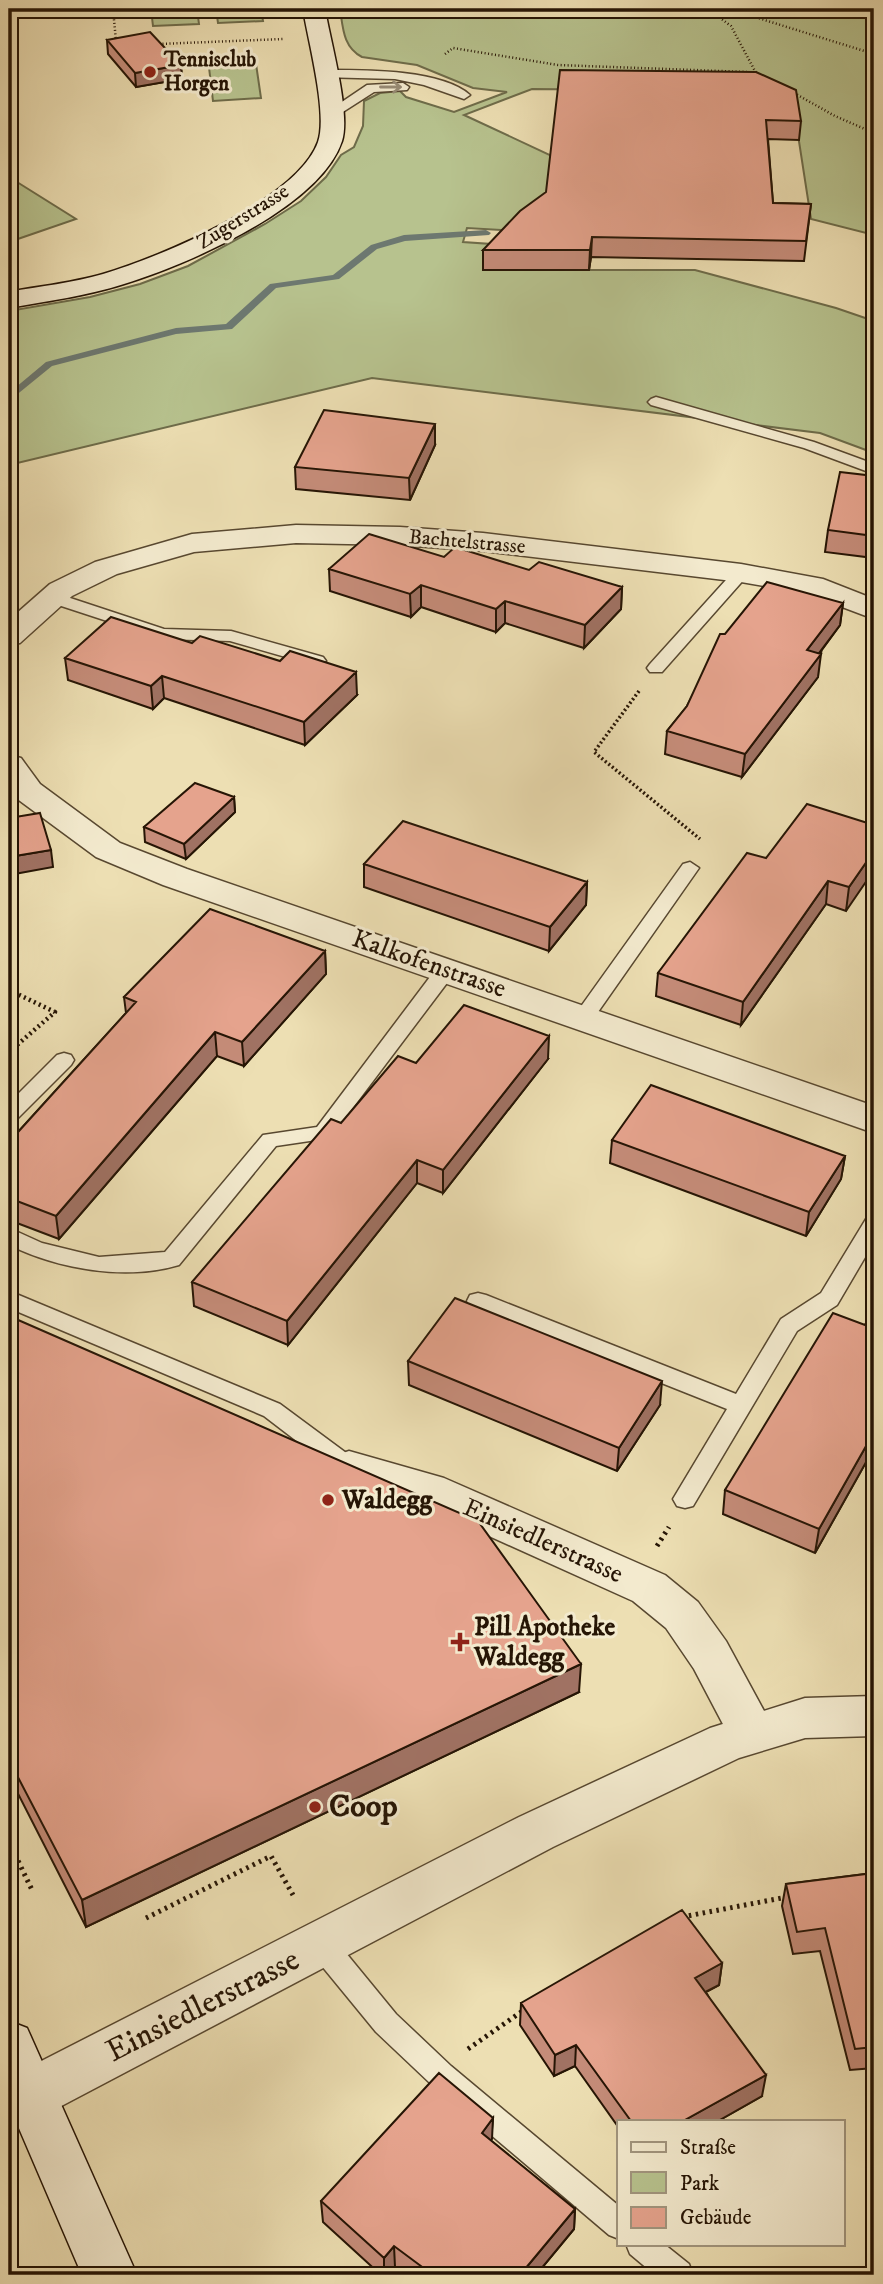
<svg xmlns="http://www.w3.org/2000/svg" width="883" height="2284" font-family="'IM FELL DW Pica',serif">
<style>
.green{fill:#b7c28e;stroke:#6e6c4a;stroke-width:2}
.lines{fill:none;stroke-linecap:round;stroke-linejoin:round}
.stream{fill:#6d7870;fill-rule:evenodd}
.service-casing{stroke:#584830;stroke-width:3}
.minor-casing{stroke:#584830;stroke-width:3}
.tertiary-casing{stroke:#584830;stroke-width:3}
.secondary-casing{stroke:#261505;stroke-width:3}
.path-far3{stroke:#261505;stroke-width:2.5;stroke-dasharray:1 2.5;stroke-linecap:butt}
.path-far2{stroke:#261505;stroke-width:3.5;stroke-dasharray:2 2.5;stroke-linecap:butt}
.path-far1{stroke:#261505;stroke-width:4.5;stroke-dasharray:2 3.5;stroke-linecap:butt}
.path{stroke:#261505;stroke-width:5;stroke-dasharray:2.5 4.5;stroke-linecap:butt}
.service{fill:#f3eace;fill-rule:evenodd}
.minor{fill:#f3eace;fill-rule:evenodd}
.tertiary{fill:#f3eace;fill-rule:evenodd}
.secondary{fill:#f3eace;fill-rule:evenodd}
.wall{fill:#c58c79;stroke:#261505;stroke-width:2}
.shaded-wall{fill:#a07263;stroke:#261505;stroke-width:2}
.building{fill:#e5a38d;stroke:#261505;stroke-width:2}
.oneway{stroke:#978a74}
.poi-dot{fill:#8f2418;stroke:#f3eace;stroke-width:2.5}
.labels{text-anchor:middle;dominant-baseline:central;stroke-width:6;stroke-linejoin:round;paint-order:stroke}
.far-poi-label{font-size:21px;font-weight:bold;fill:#261505;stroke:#f3eace;text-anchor:start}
.far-street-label{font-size:21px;fill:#261505;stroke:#f3eace}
.street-label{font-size:26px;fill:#261505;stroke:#f3eace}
.poi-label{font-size:26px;font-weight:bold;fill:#261505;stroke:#f3eace;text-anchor:start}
.near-poi-label{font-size:32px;font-weight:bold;fill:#261505;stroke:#f3eace;text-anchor:start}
.near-street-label{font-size:32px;fill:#261505;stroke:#f3eace}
</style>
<rect width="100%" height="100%" fill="#eddfb3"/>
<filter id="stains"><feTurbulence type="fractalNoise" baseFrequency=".00286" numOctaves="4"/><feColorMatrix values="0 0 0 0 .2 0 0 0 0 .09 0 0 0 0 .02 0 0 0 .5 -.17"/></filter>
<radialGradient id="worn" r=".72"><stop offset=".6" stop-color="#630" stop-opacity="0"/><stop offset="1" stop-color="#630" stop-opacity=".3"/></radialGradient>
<path class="green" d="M151,9h46l2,15 -46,2z
M216,9h45l2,12 -45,2z
M340,9h534v226l-63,-16 -17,-110 -40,-18 -222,-2 -68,26 88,41 -7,56 -25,19 -53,-3 -4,14 43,3 -1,25h190l141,38 38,13v132l-54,-20 -448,-55 -363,87v-154l81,-14 50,-13 48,-18 77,-42 36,-23 25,-24 15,-22 13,-8 9,-21 1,-25 16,-8 20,-2 6,6 48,15 53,-20 -34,-4 -56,-23 -55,-8c-19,-10 -19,-29 -22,-48z
M255,57l6,41 -48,3 -5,-42z
M9,177l67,42 -67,23z"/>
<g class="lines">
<path class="stream" d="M486,230l5,3 -2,2 -84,6 -28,8 -38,30 -63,9 -44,41 -56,5 -124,32 -43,35v-8l37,-31 130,-34 50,-4 44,-40 63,-9 38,-30 33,-10z"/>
<defs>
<path id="service" d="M324,70c38,0 117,-1 146,25l-6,4 -40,-14 -29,-6 -75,-2v-6z
M403,83l6,4 -2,3 -33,2 -39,25 -5,1 -6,-4 43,-29z
M656,397l158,45 60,22v10l-70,-26 -153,-43 -3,-3 3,-3z
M741,568l6,2 2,3 -2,3 -85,96h-12l-3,-4 3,-4 85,-94z
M52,592l112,37 67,2 92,26 3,4 -9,5 -87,-25 -68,-2 -116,-38 -2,-4 2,-4z
M690,862l9,6 -108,154h-14l-3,-5 3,-5 106,-148z
M446,964l7,1 3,5 -3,5 -123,163 -54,8 -97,119c-54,16 -121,4 -170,-20v-17l33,15 57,14 66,-5 98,-117 54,-8 122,-162z
M64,1053l7,2 3,5 -3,5 -55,55 -7,2v-19l48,-48z
M874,1216v26l-37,63 -40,26 -104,175 -8,2 -8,-2 -4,-7 54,-90 -257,-102 -3,-6 3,-6 8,-2 8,2 250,99 45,-75 40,-26 45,-74z
M9,1291l271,113 77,57 4,7 -4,7 -8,2 -8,-2 -77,-59 -255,-108z
M322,1933l10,3 64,78 55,52 168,140v33l-10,-4 -178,-151 -55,-52 -64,-78 -4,-9 4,-9z
M626,2244h38l25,20 4,11h-38l-25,-21z"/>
<path id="minor" d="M296,525l104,2 83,6 258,31 82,15 51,20v20l-69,-26 -64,-11 -258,-31 -83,-6 -104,-2 -102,9 -77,22 -45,22 -52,47 -11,2v-25l41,-36 45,-22 97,-28z
M9,755l12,3 19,26 80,59 67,26 687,237v27l-711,-248 -67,-28 -80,-59 -7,-10z
M349,1451l95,27 221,97 33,27 28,39 50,92 -7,14 -17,6 -17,-6 -41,-78 -28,-41 -33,-27 -215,-97 -84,-24 -7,-12 7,-12z"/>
<path id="tertiary" d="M874,1696v40l-69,2 -66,20 -186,89 -503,265 -19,7 -19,-7c-5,-12 -5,-24 0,-36l507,-259 191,-89 95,-30z"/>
<path id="secondary" d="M303,9h22c5,31 26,104 17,132 -22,67 -156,124 -218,143 -37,12 -77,17 -115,24v-16c31,-6 64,-9 94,-18 57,-17 194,-74 215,-132 10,-28 -10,-102 -15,-133z
M9,2021l18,7 110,247h-55l-73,-170z"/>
</defs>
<use href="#service" class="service-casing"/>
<use href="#minor" class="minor-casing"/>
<use href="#tertiary" class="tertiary-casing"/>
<use href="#secondary" class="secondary-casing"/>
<path class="path-far3" d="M113,9l3,32
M708,9l23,17 25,47
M729,9l145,45
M159,44l124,-5
M445,54l8,-6 105,17 190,7
M794,93l41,23 39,17"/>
<path class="path-far2" d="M639,691l-45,61 106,87"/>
<path class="path-far1" d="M9,990l46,22 -46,40"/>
<path class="path" d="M657,1546l12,-19
M9,1842l23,48
M682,1917l105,-20
M146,1918l125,-62 22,39
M468,2049l56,-39"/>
<use href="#service" class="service"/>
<use href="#minor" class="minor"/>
<use href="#tertiary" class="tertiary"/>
<use href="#secondary" class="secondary"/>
</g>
<path class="wall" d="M107,40l74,25 1,14 -46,8 -28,-33z
M756,72l45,49 -2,19 -31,-1 5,64 38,1 -7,57 -213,-4 -2,13h-106v-20z
M435,445l-25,55 -114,-11 -1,-22z
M874,476v82l-49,-6 3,-22z
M444,557l178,30 -1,22 -37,39 -79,-25 -9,9 -75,-25 -10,10 -81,-26 -1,-22z
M843,603l-3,22 -21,29 -1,23 -76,100 -77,-23 2,-23 20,-25 38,-72z
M65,658l292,37 -52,50 -141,-47 -11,11 -85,-29z
M234,797l1,15 -49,47 -41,-17 -1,-15z
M874,825l-28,86 -20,-7 -85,121 -85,-29 2,-23 108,-115z
M364,864l223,18 -1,23 -37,46 -185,-64z
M325,951l1,23 -82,92 -27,-10 -158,183 -50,-19v-78l117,-129 -2,-16z
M548,1059l-105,134 -26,-10 -129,162 -94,-39 -2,-24 149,-159 75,-60z
M612,1140l233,16 -4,23 -35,57 -196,-73z
M874,1310v138l-59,105 -92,-39 2,-24 140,-165z
M9,1316l570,376 -493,235 -77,-151z
M408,1361l252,44 -43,66 -208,-86z
M874,1873v195l-24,2 -30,-119 -27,3 -11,-48 4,-22z
M722,1963l-3,22 -13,7 56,104 -44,25h-99v7l-44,-62 -21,10 -34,-51 1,-22z
M493,2118l-2,23 84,68 -1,20 -38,46h-130l-11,-8 -8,8h-6l-58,-53 -2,-21z"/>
<path class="shaded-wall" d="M181,65l1,14 -46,8 -1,-14z
M592,237l-1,20 -2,13 1,-20z
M435,424v21l-25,55 -1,-22z
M421,585v22l-10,10 -1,-23z
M622,587l-1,22 -37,39 1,-23z
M505,601v22l-9,9v-23z
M843,603l-3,22 -36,48 3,-23z
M821,654l-3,23 -76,100 3,-23z
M356,672l1,23 -52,50 -1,-23z
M162,676l2,22 -11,11 -2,-23z
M234,797l1,15 -49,47 -2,-15z
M51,850l2,17 -44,8v-18z
M874,851v19l-28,41 3,-24z
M828,881l-2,23 -85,121 2,-23z
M587,882l-1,23 -37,46 1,-24z
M325,951l1,23 -82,92 -2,-24z
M215,1032l2,24 -158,183 -3,-23z
M549,1036l-1,23 -105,134v-23z
M845,1156l-4,23 -35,57 3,-24z
M417,1160v23l-129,162 -1,-24z
M662,1381l-2,24 -43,66 2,-23z
M874,1432v16l-59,105 4,-24z
M581,1664l-2,28 -493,235 -4,-27z
M722,1963l-3,22 -27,14 3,-21z
M576,2045l-1,21 -21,10 1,-21z
M766,2075l-4,21 -44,25h-35z
M493,2118l-1,21 -10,15v-21z
M575,2209l-1,20 -38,46h-16z
M394,2246l1,21 -8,8h-3v-17z"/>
<path class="building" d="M150,32l31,33 -46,8 -28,-33z
M560,70l196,2 40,18 5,31 -35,-1 7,83 38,1 -5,37 -214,-4 -2,13h-107l37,-39 26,-19z
M324,410l111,14 -26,54 -114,-11z
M840,472l34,4v60l-46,-6z
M369,534l75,23 11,-10 74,23 10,-8 83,25 -37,38 -80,-24 -9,8 -75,-24 -11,9 -81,-25z
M767,582l76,21 -36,47 14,4 -76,100 -78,-23 20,-25 33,-72h5z
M111,617l81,26 8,-7 80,25 10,-10 66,21 -52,50 -142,-46 -11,10 -86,-28z
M195,783l39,14 -50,47 -40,-17z
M807,804l67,21v26l-25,36 -21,-6 -85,121 -85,-29 89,-120 19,5z
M40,813l11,37 -42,7v-39z
M403,821l184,61 -37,45 -186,-63z
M210,909l115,42 -83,91 -27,-10 -159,184 -47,-18v-56l127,-140 -12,-5z
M464,1005l85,31 -106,134 -26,-10 -130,161 -95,-39 139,-163 10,4 57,-67 18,7z
M651,1085l194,71 -36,56 -197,-72z
M455,1298l207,83 -43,67 -211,-87z
M874,1310v122l-55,97 -94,-39 108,-177 32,12z
M9,1316l469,205 103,143 -499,236 -73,-140z
M874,1873v174l-19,2 -30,-121 -28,4 -11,-48z
M682,1910l40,53 -27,15 71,97 -83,46h-52l-55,-76 -21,10 -34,-52z
M439,2073l54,45 -11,15 93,76 -55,66h-87l-39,-29 -10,12 -63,-57z"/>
<defs><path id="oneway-shaft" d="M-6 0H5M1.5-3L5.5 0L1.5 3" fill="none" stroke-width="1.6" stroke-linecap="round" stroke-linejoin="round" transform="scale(1.75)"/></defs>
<use class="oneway" href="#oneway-shaft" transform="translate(391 87)"/>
<g class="poi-dot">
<circle cx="150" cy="72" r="7"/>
<circle cx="328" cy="1500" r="7"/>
<path d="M456.5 1631.5h7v7h7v7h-7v7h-7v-7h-7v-7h7z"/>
<circle cx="315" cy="1807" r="7"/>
</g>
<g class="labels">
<g class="far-poi-label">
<text x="164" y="60">Tennisclub<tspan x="164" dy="24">Horgen</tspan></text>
</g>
<g class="far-street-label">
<text transform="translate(243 217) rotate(-32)">Zugerstrasse</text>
<text transform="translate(467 542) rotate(5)">Bachtelstrasse</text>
</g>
<g class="street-label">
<text transform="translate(429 964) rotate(19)">Kalkofenstrasse</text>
<text transform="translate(543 1541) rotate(24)">Einsiedlerstrasse</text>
</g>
<g class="poi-label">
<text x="342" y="1500">Waldegg</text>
<text x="474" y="1627">Pill Apotheke<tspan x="474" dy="30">Waldegg</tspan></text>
</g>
<g class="near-poi-label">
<text x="329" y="1807">Coop</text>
</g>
<g class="near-street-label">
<text transform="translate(203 2006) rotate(-27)">Einsiedlerstrasse</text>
</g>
</g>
<rect width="883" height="2284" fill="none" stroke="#eddfb3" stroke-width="35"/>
<rect x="10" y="10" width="862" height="2263" fill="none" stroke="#261505" stroke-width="3.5"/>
<rect x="18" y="18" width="848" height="2249" fill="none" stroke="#261505" stroke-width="2"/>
<rect x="617" y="2120" width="228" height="126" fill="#f3eace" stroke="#a1957e" stroke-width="2"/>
<rect x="631" y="2142" width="35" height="10" fill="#f3eace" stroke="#a1957e" stroke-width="2"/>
<text x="680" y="2154" font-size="21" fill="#261505">Straße</text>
<rect x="631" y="2172" width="35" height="21" fill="#b7c28e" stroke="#a1957e" stroke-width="2"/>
<text x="680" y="2190" font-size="21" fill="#261505">Park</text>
<rect x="631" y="2207" width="35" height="21" fill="#e5a38d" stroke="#a1957e" stroke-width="2"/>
<text x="680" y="2224" font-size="21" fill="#261505">Gebäude</text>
<rect width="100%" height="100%" filter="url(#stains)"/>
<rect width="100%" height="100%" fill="url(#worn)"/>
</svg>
